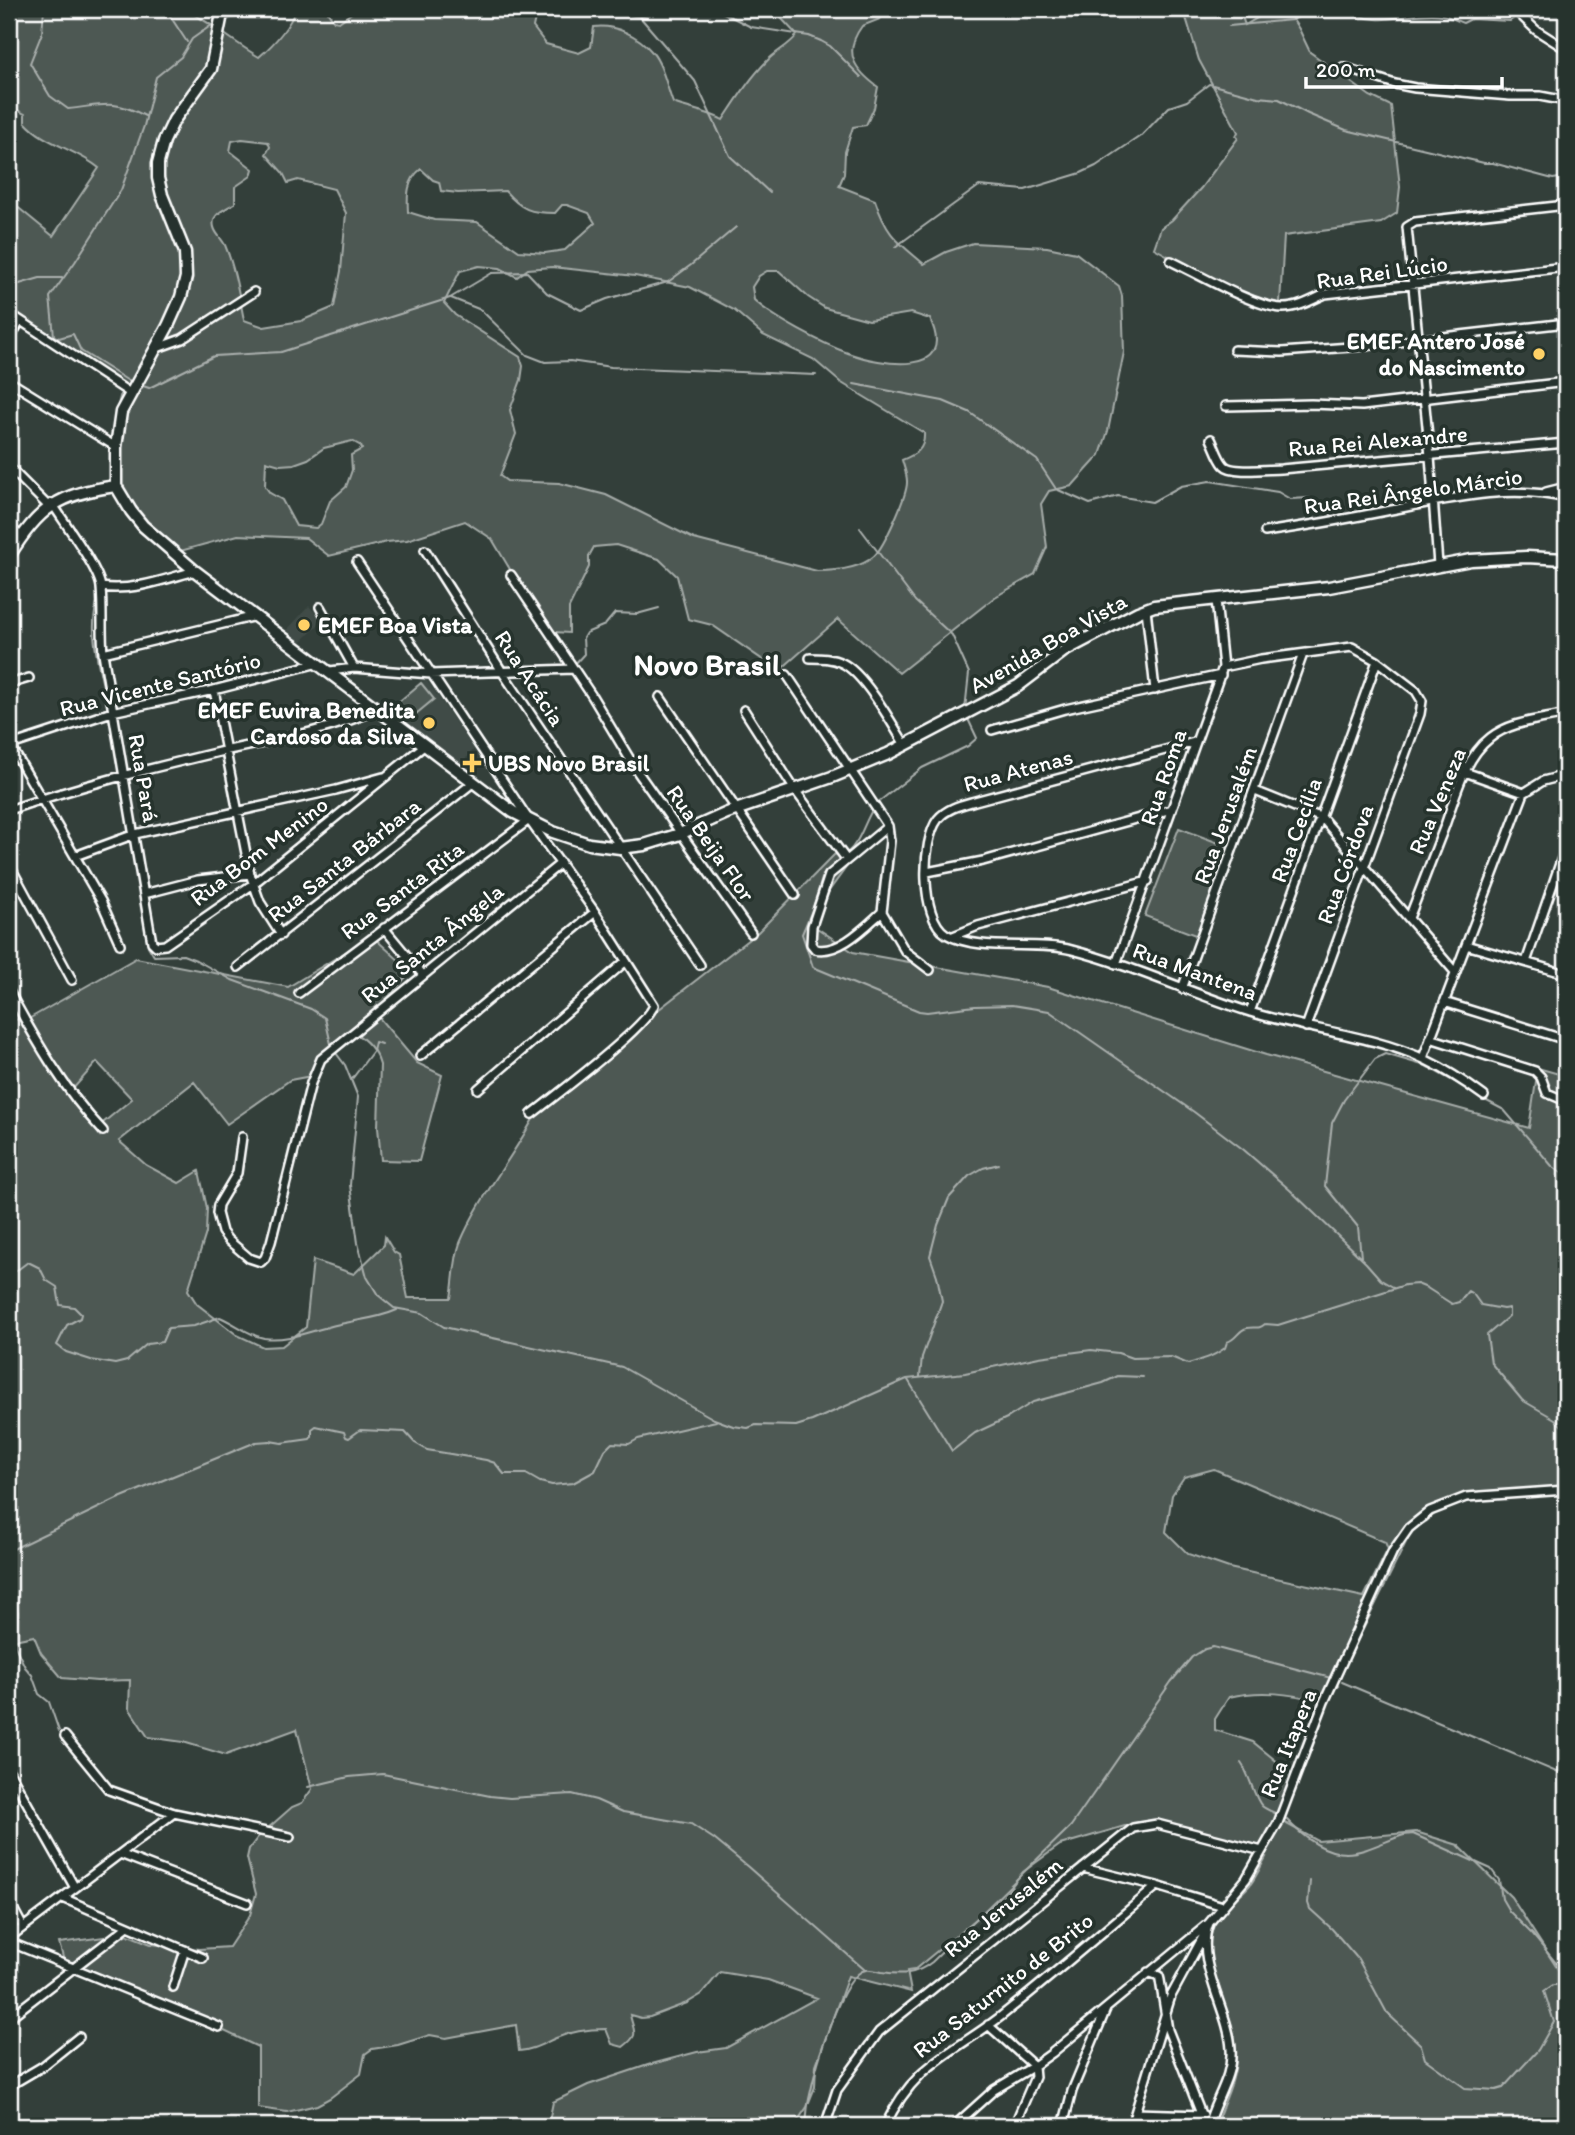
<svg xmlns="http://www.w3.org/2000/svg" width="1575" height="2135" font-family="Itim,sans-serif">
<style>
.built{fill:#404c47}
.green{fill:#4d5853;stroke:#a6aca9;stroke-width:2;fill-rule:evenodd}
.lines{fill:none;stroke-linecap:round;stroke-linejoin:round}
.stream{stroke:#abb0ae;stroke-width:2}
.street-casing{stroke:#fff;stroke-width:12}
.secondary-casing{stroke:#fff;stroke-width:15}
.street{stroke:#26332d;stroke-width:7}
.secondary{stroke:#26332d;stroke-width:10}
.poi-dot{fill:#ffd166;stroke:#26332d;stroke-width:2.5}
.labels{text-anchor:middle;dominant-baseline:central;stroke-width:7;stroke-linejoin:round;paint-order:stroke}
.street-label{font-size:23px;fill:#fff;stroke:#26332d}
.poi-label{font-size:23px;font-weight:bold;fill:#fff;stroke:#26332d;text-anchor:end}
.district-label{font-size:30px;font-weight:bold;fill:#fff;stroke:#26332d}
</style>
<rect width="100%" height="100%" fill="#333f3a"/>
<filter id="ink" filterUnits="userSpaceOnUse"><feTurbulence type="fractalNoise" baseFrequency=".0143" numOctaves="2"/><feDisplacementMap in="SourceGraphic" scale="14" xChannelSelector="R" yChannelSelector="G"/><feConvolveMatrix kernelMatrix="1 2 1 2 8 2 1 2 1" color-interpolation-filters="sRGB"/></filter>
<g filter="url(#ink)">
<path class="built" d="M309,606l13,15 -21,21 -14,-12z
M426,679l48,70 -14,17 -73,-55z"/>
<path class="green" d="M9,9h175c27,13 49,33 75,48 15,-13 30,-30 37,-48h30l8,12 5,1 18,-13h180l-4,18 13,17 33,9 12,-6 3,-20c21,-3 45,9 58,25 11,13 15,36 21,51 16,6 36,9 50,17 14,-21 27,-42 44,-59 9,-10 22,-15 30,-26l-16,-17 -2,-9h106v5l-5,5 -18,7c-20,27 -7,44 16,61l-4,21 -8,17 -13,2 -8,25 -1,22 -5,12 36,14c12,36 22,41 49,64l22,-12 27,-9 74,4 29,6 43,33 3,10 2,56 -16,79 -8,24 -28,31 -23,5 -8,13 6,43 -12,27 -40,23 -96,76 -61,-54 -59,52 -67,-46 -24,-6 -11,-43 -18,-17 -43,-14 -22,2 -5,9v11l-20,41v25l-15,-1 -17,-17 -45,-76 -27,-18 -58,19 -20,2 -58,14 -23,-18 -68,-3 -61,17c-7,-6 -15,-11 -22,-17 -18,-19 -41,-60 -44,-86 -1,-21 8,-44 12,-65l-114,-71v-113l44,36 46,-68c-23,-19 -55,-24 -74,-46v-8l-16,-8zM242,139l26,3 2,5 -4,7 17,19 5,10 10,-3 36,9 12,24 -5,58 -7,36 -33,14 -37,6 -20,-7c-5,-25 -9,-51 -19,-75 -4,-8 -14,-15 -11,-25 2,-8 15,-13 21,-17v-16l16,-11 2,-7 -23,-18 2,-10zM421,169l12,11 6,2 2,9 17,2 47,-2c17,19 25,22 50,22l7,-8h5l22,8 6,10 -30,27 -20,3 -26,-2 -42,-29 -43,-2 -26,-8c-1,-17 -1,-32 13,-43zM479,266l21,2 17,9 11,-8 24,-2 83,9 55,11 44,23 29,25 50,24 27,23 84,51c1,17 -8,21 -22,27 2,7 5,15 5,21 1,13 -23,66 -33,75 -14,13 -39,15 -57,15l-123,-32 -88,-44 -47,-12 -52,-2 -7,-5 16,-42 -6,-24 11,-30 2,-14 -3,-9 -65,-42 -11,-12 16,-32zM767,271h12l29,26 17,11 44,12 42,-7 19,6c28,59 -50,46 -82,34 -25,-9 -75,-35 -94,-53l-2,-13 7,-11zM352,441l9,5 1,3 -11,6 1,15 -6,17 -16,14 -9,23 -5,4 -20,-2 -14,-26 -12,-7 -5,-7 1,-25 14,4 14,-1 14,-5 16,-11z
M1180,9h59l6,16 19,-11h25l10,15 11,23 60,44 21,10 9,81 -3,26 -16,10 -97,13 -4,67c-23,3 -103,-42 -126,-55l7,-20 11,-8 29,-32 37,-50 -2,-2 2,-4 -39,-72 -15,-49z
M421,683l13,16 -24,20 -14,-15z
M1179,828l53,20 -34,88 -53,-20z
M835,854l15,8 -21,29 -15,35 39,26 195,35 218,68 263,73 9,-60 28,8v416l-99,8 -25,7 -15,14 -15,9 -70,142 -5,13 1,1 -16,15c-32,-7 -60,-12 -93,-4l-14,22v11l38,12 38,31 -10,48 37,20 98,-9 42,13 53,52 50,77 5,2v150h-351c9,-25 23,-49 21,-76 -1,-36 -33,-80 -25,-115 4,-21 25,-35 39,-50 6,-8 11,-19 16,-28l-101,-33 -30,-1 -75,22 -37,27 -20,25 -89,73 -7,1 4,21 -63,-16 -32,89 -1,22 -8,20 -13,19h-246l5,-24 35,-17 60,-20 49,-13 29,-4 91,-50 -49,-18 -48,-8 -18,22 -15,9 -37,14 -9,1 -11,-3c4,18 10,19 -7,32l-11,-3 -6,-15c-17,0 -34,2 -50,9 -14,6 -23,12 -37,13l-3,-26 -70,13 -16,-3 -32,10 -26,4 -7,5 -4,20 -31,24 -13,7 -30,7 -29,-4v-61l-131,-62 -48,-19 -13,2 -7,-25 67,-9 25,10 48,5 30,-2 21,-32 6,-21 -9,-36 2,-9 9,-12 34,-30 10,-4 10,-14 -15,-60 -71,26 -43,-13 -35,-5 -19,-29 1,-28 -33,1 -35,-3 -21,-25 -7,-17 -25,5v-619l12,-4 38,61 41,57 2,-2 -4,-7 34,-28 -35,-37 -25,28 -47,-69 111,-63 152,29 84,-51 39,35 -36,42 42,50 25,12 -23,86 -38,-1 -3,-33 2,-62c-4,-14 -13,-25 -26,-32l-28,20 -15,23 -21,4 -63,44 -33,-42 -75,59 27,24 33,18 20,-12 8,37 -1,25 -18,57 9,14 40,31 26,12 19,-1 24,-19 7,-67 41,14 30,-29 1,-8 9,15 5,3 9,43h43c3,-17 3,-39 9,-55 19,-45 50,-82 73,-124l-6,-7 231,-180zM1214,1469l171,73 3,7 -24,48 -135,-29 -41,-14 -22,-22 6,-37 12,-18z"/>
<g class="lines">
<path class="stream" d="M44,9l-2,24 -12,30 20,33 18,13c33,-3 44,-11 77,7
M162,9l8,7 17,26
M610,9c18,5 31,14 46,0
M716,9l35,18 58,9 12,5 9,5 31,31
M1345,9c35,22 62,1 97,6 7,1 15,6 21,8l8,-4 39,2 8,-6
M640,17l55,64 35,75 40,37
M227,19l13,-3 11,-7
M1229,26l63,-6 10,-5 18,-3 5,-3
M895,247l84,-61 46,4 56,-17 15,-7 46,-31 27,-28 18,-6 22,-17 49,13 21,2 29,15 38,16 138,33h9l60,16 13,-2
M9,287l31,-9h22
M451,298l30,12 46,45 18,7 25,-1 41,6 205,8
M130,382l-49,-31 -8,-17 -14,4 -5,-2 -4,-39 25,-35 46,-72 23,-64 12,-49 25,-20 11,-18 24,-17
M854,384l89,17 26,11 68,48 19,29 34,15 28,-8 34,6 29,-16 29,-5 68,11 12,7 20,-1 24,19 76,-14
M140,385l9,3 65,-32 67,-4 169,-54 42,-25 35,-1 20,21 34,17 26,-11 61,-17 23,-17 45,-38
M1530,489h16
M860,528l55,73 37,34 17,38 -4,37
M99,596c-13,34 2,77 9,112
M574,665l10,-11 -1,-16 3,-5 19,-8 10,-12 22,1 22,-6
M110,720l9,51
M121,781l4,22
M877,803l45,-35 46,-22 9,-8 -9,-19
M847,853c14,-12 17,-31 27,-46
M843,857l-20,18 -10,33 -11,26 11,33 106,44 8,1 48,-6 37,-1 37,6 145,101 50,38 46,40 76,73 15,17 12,7
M135,865l13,81 6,10 29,-1 13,5 36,20 79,29 14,9 6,26
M336,1053l9,12 13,32 -8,88 8,58 9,34 11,18 16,13 28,5 22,14 178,40 92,52 19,7 15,2 8,-3 40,1 16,-5 95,-42 58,-6 74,-16 52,-7 27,3 14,5 39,-1 17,7c17,-6 21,-5 37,-16l2,-6c10,-3 11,-12 20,-14 9,-2 11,2 18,-4l13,1 127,-40 12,-1 10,4 25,16 7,-2 9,-11 5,3 8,11 22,4 6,-1v8l-22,19 4,28 31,37 33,19 11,11
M352,1079l21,-28 2,-9 6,2
M1483,1099l21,11 48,56 14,10
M1361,1257l-3,-30 -33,-41 7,-63 12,-23 31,-41 10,-5 41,12 40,22
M9,1267l7,4 12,-9 12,6 6,12 11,7 3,18 14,2 7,7 -1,4 -13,7 -10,20 9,7 25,8 24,4 12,-3 20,-17 15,-2 6,-14 26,-2 26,-9c15,6 27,18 44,21 22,3 44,-6 64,-11 23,-7 47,-7 69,-17
M920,1376l2,-19 20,-56 -5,-25 -7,-20 8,-31 11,-27 20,-22 14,-8 16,-4
M908,1380l44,71 23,-18 34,-16 24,-15 70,-19 15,-7 25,1
M9,1551l108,-52 139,-57 14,-1 12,2 28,-4 2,-3v-7l4,-3 28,6 2,5 3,1 11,-8 45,2 10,11 12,7 59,10 9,3 9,11h22l14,8 12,3 21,-2 22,-12 10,-21 7,-7 17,1 9,-5 78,-18
M9,1581l9,31 -3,34 10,21 7,8 7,19 10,8 10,29
M1342,1682l224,94
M1241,1763c9,12 13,35 21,43 3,3 11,6 15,8
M308,1787l41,-10 34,-3 107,22 20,2 62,-4 24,6 27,12 68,12 23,15 34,28 117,103
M1285,1818c15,16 38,35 61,35 19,0 41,-13 58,-18l9,-1 78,35 8,11 3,19 7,12 23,23 34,41
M1310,1881l-2,22 2,6 22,20 26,30 29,54 34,32 4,14 40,29 31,2 7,-2 35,-38 16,-28 -10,-31 9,-6h13
M607,2126l17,-2 24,2
M806,2126c1,-9 1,-18 3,-27 5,-24 31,-126 57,-129 4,-1 11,1 16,2 19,3 34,3 50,-10l139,-136 100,-144 21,-25 13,-8 8,-2 118,31"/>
<defs>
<path id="street" d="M1514,9l22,21 30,19
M1343,67l52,17 20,4 95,8h30l26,5
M1171,261c27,13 85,47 112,47 15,0 29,-8 42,-14l241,-27
M9,313l121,80
M9,340l11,-19
M157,348l25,-9 72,-47
M1234,350l48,2 82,-6 202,-23
M9,381l107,66
M1226,406l85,-2 51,2 204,-24
M1211,439c4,8 7,19 13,26 8,9 44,4 57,4l285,-26
M9,467l39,39
M1546,492l20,-5
M52,503c11,18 48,67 49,85 2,22 0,43 2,65l47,278 2,11 4,4 9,-1 88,-61 172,-139
M9,527l12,9
M1265,532c41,-6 81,-13 121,-21 58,-11 122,-28 180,-13
M425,550l78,123 197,292
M357,562l172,258 66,92 59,93c-7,22 -99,91 -122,109
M1438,565l-8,-109 -23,-229 8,-5 151,-17
M511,575l81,121 45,75 114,162
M101,587c31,5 64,-8 94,-16
M320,607l34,61
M1146,609l9,81
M103,653l153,-37
M810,658c11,0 22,0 32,5 22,10 51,62 63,82
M1223,667l38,-8 91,-12 25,14 39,30 6,10 -2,13 -114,313
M330,671l24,-3 77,6 143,-5
M787,675l101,151 2,15 -8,71 23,39 25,19
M9,684l20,-6
M214,690l36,184 10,28 21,33
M660,697l135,198
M744,710l51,80 51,69
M992,730l73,-21 156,-34
M1195,742l-220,59c-14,4 -28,7 -37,18 -17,22 -18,99 8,115 33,19 90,6 126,16 59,15 116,42 175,61 58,19 123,23 179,49 21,10 39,22 58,36
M9,743l92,158 19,43
M11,745l101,-33 102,-22 104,-27
M1465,772l59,21
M1255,791l67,27 133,154
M9,810c69,-24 139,-41 210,-58 55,-12 108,-20 159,-43
M75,856l60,-22 201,-44 47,-13
M9,864l63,116
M927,872l56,-11 189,-52
M144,894l54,-14 52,-6
M882,912c-16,14 -43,43 -67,37l-4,-5 1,-18 17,-51 59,-49
M1409,918c12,-30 23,-60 35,-90 11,-30 20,-70 46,-90 21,-17 51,-18 76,-24
M384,928l39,47
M953,936l25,-10 170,-45
M1466,945l100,29
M1526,962l40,-116
M1116,964l107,-297 -7,-67
M238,967l236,-185
M1182,989l121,-335
M9,991c27,50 55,99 94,140
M299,993l230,-173
M1444,1002l122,38
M1250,1012l127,-351
M1430,1038l105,33 6,6 6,16 19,8
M420,1056l175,-144
M1423,1058l101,-265 19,-12 23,-6
M478,1089l148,-128
M242,1137l-5,36 -19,32 -1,8 5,19 6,8 21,18 12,4 4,-4 6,-16 40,-159 10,-24 240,-196
M65,1736l44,54 65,23 116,24
M9,1771l66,117
M120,1854l127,49
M1083,1868l74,18 66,20
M63,1898l140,60
M9,1901l14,26
M9,1938l165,-125
M9,1942l210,85
M1148,1972l11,4 1,4 8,50 33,84
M173,1987l12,-37
M9,2018l119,-92
M988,2025l46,41 1,11 -21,49
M9,2086l34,-20 36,-29
M1135,2113l68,2
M825,2126l12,-36 42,-58 254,-204 24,-4 105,27
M885,2126c30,-63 64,-70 115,-109 53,-42 105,-87 157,-131
M954,2126l40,-36 40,-24 18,-13 156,-129
M1063,2126l9,-35 34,-82
M1131,2126l40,-130 33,-61
M1208,2126c6,-26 25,-48 23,-77 -2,-39 -37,-87 -22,-126l37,-44 32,-56 46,-121 69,-151 16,-23 21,-17 36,-14 100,-7"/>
<path id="secondary" d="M223,9l-12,60 -37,51 -10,21 -6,22v15l4,17 23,57 1,25 -5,20 -13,29 -47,86 -5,35v39l15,25 12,15 52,45 318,241 40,20 36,12 31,4 24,-3 36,-11 47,-21 105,-36 56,-23 130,-68 46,-35 74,-39 16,-6 175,-19 142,-27 55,-3 40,2
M9,556c31,-49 49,-62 107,-70"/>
</defs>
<use href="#street" class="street-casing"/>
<use href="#secondary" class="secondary-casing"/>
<use href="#street" class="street"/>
<use href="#secondary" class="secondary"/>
</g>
</g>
<g class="poi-dot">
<circle cx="1539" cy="354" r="7"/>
<circle cx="304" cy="625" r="7"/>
<circle cx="429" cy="723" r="7"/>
<path d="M468.5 752.5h7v7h7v7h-7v7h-7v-7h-7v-7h7z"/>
</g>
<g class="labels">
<g class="street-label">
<text transform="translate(1382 272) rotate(-8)">Rua Rei Lúcio</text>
<text transform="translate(1378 441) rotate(-5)">Rua Rei Alexandre</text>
<text transform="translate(1413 491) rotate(-8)">Rua Rei Ângelo Márcio</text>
<text transform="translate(1048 643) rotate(-30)">Avenida Boa Vista</text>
<text transform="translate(530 678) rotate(57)">Rua Acácia</text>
<text transform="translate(160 684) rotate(-14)">Rua Vicente Santório</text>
<text transform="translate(1018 770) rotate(-15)">Rua Atenas</text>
<text transform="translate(1163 777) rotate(-71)">Rua Roma</text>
<text transform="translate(144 778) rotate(80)">Rua Pará</text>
<text transform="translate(1437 801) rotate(-67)">Rua Veneza</text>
<text transform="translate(1225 815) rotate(-70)">Rua Jerusalém</text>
<text transform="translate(1296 830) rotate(-70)">Rua Cecília</text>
<text transform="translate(711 843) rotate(55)">Rua Beija Flor</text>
<text transform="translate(259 851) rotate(-37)">Rua Bom Menino</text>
<text transform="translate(344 860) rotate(-38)">Rua Santa Bárbara</text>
<text transform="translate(1345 864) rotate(-70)">Rua Córdova</text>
<text transform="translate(402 890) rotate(-37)">Rua Santa Rita</text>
<text transform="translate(432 943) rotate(-39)">Rua Santa Ângela</text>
<text transform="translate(1195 971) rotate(20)">Rua Mantena</text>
<text transform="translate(1288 1743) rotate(-68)">Rua Itapera</text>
<text transform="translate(1003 1907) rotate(-39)">Rua Jerusalém</text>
<text transform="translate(1003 1985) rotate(-38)">Rua Saturnito de Brito</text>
</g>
<g class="poi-label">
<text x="1525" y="341">EMEF Antero José<tspan x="1525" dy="26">do Nascimento</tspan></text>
<text x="318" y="625" text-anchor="start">EMEF Boa Vista</text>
<text x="415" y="710">EMEF Euvira Benedita<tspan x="415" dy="26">Cardoso da Silva</tspan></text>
<text x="488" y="763" text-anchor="start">UBS Novo Brasil</text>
</g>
<g class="district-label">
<text x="707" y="664">Novo Brasil</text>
</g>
</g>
<rect width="1575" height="2135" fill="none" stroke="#26332d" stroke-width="35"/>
<rect x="18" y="18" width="1540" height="2100" fill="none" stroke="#fff" stroke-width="2.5" filter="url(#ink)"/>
<path d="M1306 77v10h196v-10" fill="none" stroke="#ffffff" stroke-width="3.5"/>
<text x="1316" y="77" font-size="21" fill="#ffffff" stroke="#26332d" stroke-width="5" paint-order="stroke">200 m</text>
</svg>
